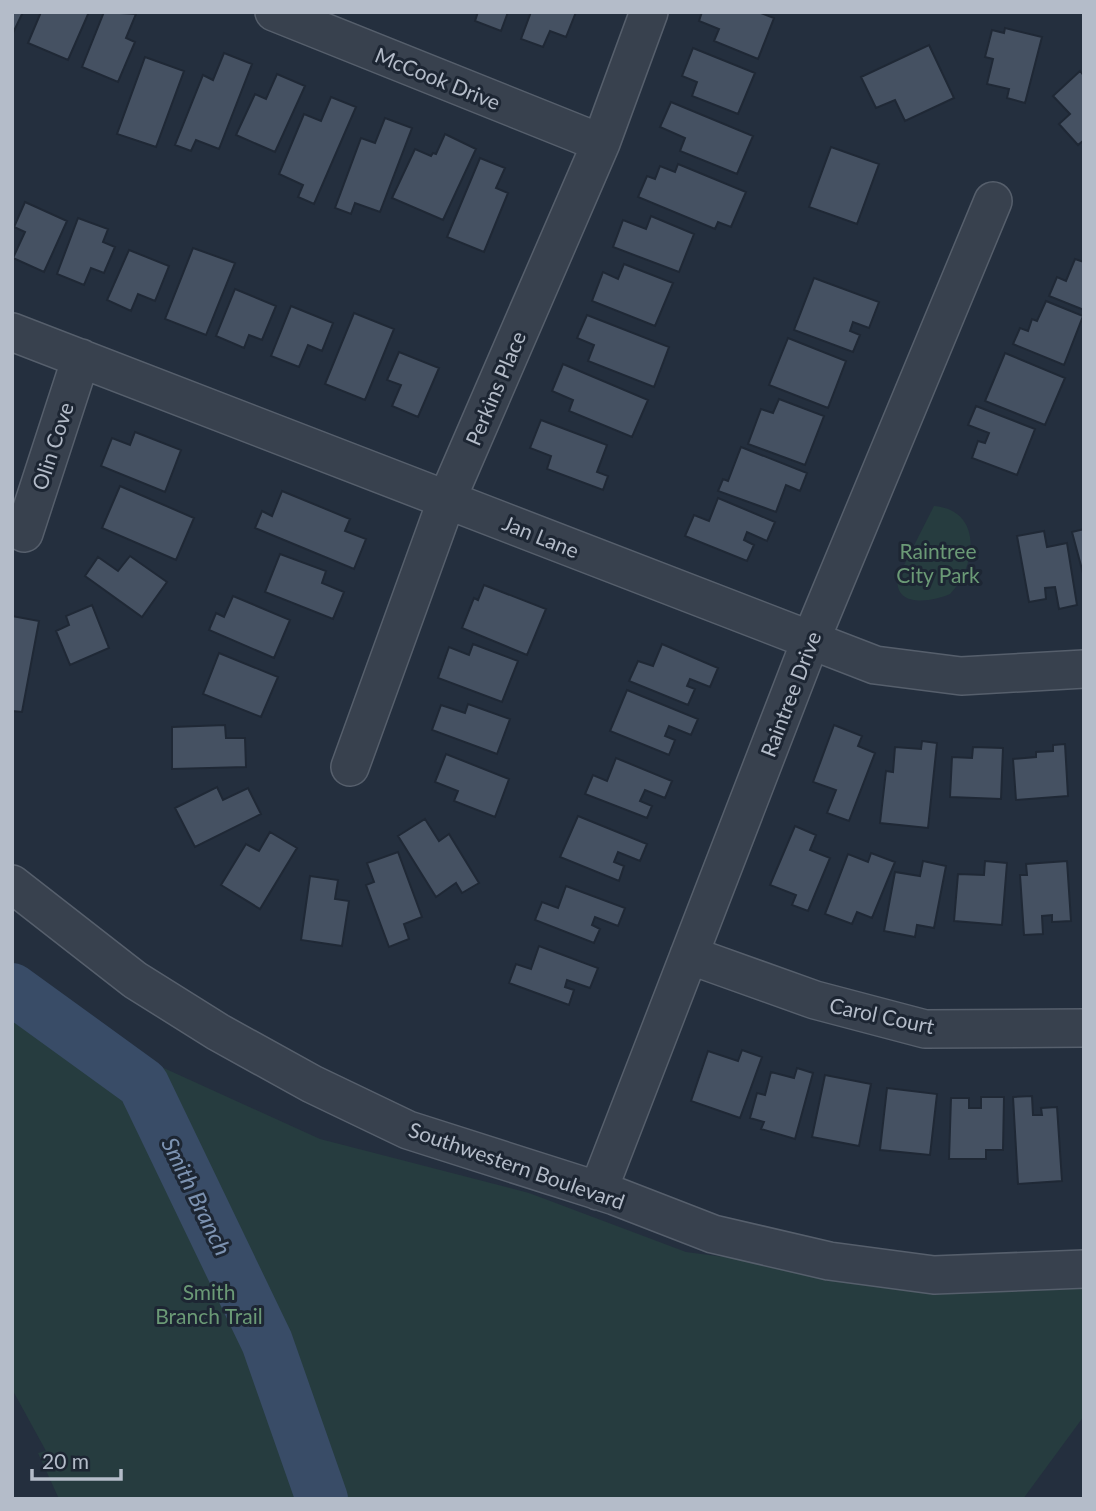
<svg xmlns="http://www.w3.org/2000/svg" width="1096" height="1511" font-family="Lato,sans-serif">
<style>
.green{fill:#263c3f}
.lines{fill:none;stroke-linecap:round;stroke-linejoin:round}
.river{stroke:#394c67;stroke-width:52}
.building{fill:#455162;stroke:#1f2835;stroke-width:2}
.minor-casing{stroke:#565f6c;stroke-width:40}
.minor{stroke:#38414e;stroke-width:37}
.labels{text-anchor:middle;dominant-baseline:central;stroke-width:6;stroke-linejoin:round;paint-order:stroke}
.street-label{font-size:21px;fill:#b4bcc9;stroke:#1d2633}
.park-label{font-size:21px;fill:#6b9a76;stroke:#1d2633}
.water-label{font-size:23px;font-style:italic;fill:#7c92b1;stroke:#1d2633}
</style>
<rect width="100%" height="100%" fill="#242f3e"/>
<path class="green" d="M934,506c49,4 43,60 16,88 -18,8 -57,14 -52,-17z
M12,999l308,140 209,54 157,59 281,37h117v127l-61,83h-964l-21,-46 8,-2 -34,-62z"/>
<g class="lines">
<path class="river" d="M12,989l131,95 124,258 55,157"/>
</g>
<path class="building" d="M12,12h11l-11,23z
M41,12h48l-21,48 -40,-17z
M104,12l32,2 -10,24 9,4 -17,40 -36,-15z
M478,12h30l-7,19 -26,-10z
M531,12h45l-10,25 -16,-6 -7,16 -22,-8z
M702,12h56l16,6 -16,41 -44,-18 5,-12 -20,-8z
M1005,28l37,9 -17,66 -18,-5 2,-9 -22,-5 6,-25 -8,-2 7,-27 12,3z
M929,45l25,53 -49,23 -10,-21 -19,8 -15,-31z
M693,48l62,25 -17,41 -46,-18 5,-14 -15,-6z
M224,53l28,11 -33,85 -23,-9 -5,11 -16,-6 28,-70 10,5z
M145,57l39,14 -28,76 -39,-13z
M1080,71l4,5v64l-6,5 -19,-21 11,-10 -17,-18z
M277,74l28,12 -30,66 -39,-17 19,-41 11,5z
M331,97l25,10 -42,97 -16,-7 5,-12 -24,-11 25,-60 17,7z
M671,102l82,34 -16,38 -57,-23 5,-13 -25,-11z
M385,118l27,10 -32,84 -25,-9 -4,11 -16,-6 26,-70 14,5z
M445,134l31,15 -33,71 -51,-22 23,-49 16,7 2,-3 3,1z
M831,147l48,17 -22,60 -48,-17z
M480,158l25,10 -9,20 12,5 -24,59 -37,-15z
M678,164l68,28 -15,35 -13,-5 -3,7 -77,-32 9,-21 8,3 5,-13 15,6z
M25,202l42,19 -23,51 -31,-14 12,-26 -11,-5z
M651,216l43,18 -15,38 -66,-25 10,-27 23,9z
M78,218l30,11 -5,13 12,5 -11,26 -13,-5 -7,17 -27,-11z
M193,248l42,15 -29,72 -41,-16z
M129,250l40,16 -14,35 -17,-7 -7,17 -24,-11z
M1075,259l9,3v48l-35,-14 8,-19 9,4z
M624,264l49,19 -18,43 -63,-25 11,-29 15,7z
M814,278l65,24 -10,26 -16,-6 -3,9 10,4 -7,17 -59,-22z
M235,289l41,17 -14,34 -13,-5 -5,13 -28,-12z
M1046,301l37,15 -19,49 -51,-21 7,-16 8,3 4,-12 5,2z
M291,306l42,17 -11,28 -14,-6 -9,22 -28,-11z
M354,313l40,16 -29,71 -40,-16z
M587,315l82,32 -15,40 -66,-26 6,-16 -17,-7z
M788,338l58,23 -18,47 -59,-23z
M399,352l40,16 -21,49 -26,-11 9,-21 -14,-5z
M1005,353l60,25 -20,47 -60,-24z
M563,364l85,36 -16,37 -63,-26 4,-11 -21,-9z
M779,399l45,17 -19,49 -57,-21 13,-35 12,4z
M976,406l59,23 -18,46 -45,-17 6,-17 7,2 4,-10 -21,-8z
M541,420l66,25 -10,27 11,4 -5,14 -56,-21 4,-13 -21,-8z
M135,432l46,18 -16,42 -64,-26 11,-28 18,7z
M741,447l66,26 -7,18 -14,-6 -10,27 -58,-21 5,-12 5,2z
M120,486l74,32 -18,42 -74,-32z
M282,491l68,28 -5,12 21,8 -12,30 -99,-41 7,-17 10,5z
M718,498l57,24 -8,19 -20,-9 -3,8 10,5 -7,16 -62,-25 9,-21 15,6z
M1084,529v48l-12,-45z
M1044,531l3,16 20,-4 10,62 -18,4 -4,-22 -10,1 1,11 -17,3 -12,-66z
M280,554l46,17 -4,12 22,9 -11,27 -68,-27z
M130,556l37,26 -25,35 -57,-41 13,-19 20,14z
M484,585l62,24 -19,46 -65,-27 12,-30 4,2z
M233,596l57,24 -16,38 -65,-28 7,-17 8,4z
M92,605l17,43 -39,17 -14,-34 13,-6 -3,-9z
M12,616l27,5 -17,91 -10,-1z
M473,644l45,17 -16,41 -64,-24 11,-31 20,8z
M662,644l56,24 -8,19 -20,-8 -3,7 8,3 -7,16 -59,-24 9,-20 15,5z
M219,653l59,24 -17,40 -58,-23z
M627,690l71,29 -7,16 -22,-9 -4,10 10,4 -6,15 -59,-24z
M468,704l42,15 -13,35 -65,-24 9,-25 24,8z
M225,725l1,13h19l1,29 -74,2v-42z
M834,725l28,11 -4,10 17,7 -26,68 -22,-8 9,-23 -23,-8z
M922,741l15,2 -9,85 -48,-5 6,-52 7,1 2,-25 26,2z
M1065,744l3,52 -52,4 -3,-41 23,-2v-5l17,-1v-6z
M973,747l30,1 -2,51 -51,-2 2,-40 20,1z
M446,754l63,25 -14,38 -41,-16 4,-10 -23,-9z
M616,758l56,23 -7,17 -20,-8 -5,11 12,5 -5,12 -62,-24 8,-19 14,6z
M217,787l6,13 25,-12 13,26 -66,33 -20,-39z
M578,816l69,28 -7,17 -22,-9 -4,10 10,4 -5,15 -59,-24z
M425,819l14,22 10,-7 30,49 -17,10 -6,-10 -20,14 -38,-61z
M795,826l21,9 -6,15 20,8 -22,53 -16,-6 4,-10 -26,-10z
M270,832l27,16 -37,61 -39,-24 25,-41 13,7z
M398,852l24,65 -18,7 5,15 -20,8 -23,-62 8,-3 -7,-19z
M871,853l24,9 -23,56 -15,-6 -5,12 -27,-10 23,-60 20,8z
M923,861l23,5 -12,62 -17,-3 -2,12 -31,-6 11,-59 25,4z
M985,861l22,2 -5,62 -48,-4 4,-47 26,1z
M1067,861l4,60 -19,1v-7l-10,1 1,18 -19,1 -4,-60h7l-1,-11z
M310,876l28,4 -3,19 14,2 -7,45 -41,-6z
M566,886l59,22 -7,18 -23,-9 -3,8 8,4 -6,14 -59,-23 7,-18 16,6z
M539,946l59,22 -8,20 -23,-8 -2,7 9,3 -5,15 -60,-22 7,-19 15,5z
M742,1050l20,7 -22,61 -49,-17 17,-50 30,10z
M797,1068l16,5 -18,66 -34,-10 3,-7 -14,-4 7,-25 8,2 6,-23 23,6z
M825,1075l46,9 -12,62 -47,-9z
M887,1088l50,6 -7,61 -50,-5z
M1032,1096l1,19h9l-1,-7 16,-1 5,74 -44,3 -5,-87z
M981,1097h23l-1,53h-17v9h-37l2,-61h18v10h12z"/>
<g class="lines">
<defs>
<path id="minor" d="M274,12l327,131
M12,332l863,333 86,11 123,-7
M24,533l57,-175
M350,767l97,-268 154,-356 48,-131
M12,884l123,96 83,52 94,52 96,46 207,66 98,38 116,27 105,14 150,-6
M689,955l126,45 110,29 159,-1
M598,1191l212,-549 183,-441"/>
</defs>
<use href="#minor" class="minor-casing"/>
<use href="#minor" class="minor"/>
</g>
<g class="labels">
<g class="street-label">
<text transform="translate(438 78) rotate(22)">McCook Drive</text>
<text transform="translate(495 388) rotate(-67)">Perkins Place</text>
<text transform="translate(52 446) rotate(-72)">Olin Cove</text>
<text transform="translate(541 536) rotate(22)">Jan Lane</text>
<text transform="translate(790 694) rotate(-69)">Raintree Drive</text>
<text transform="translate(882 1015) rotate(12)">Carol Court</text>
<text transform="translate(517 1165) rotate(19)">Southwestern Boulevard</text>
</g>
<g class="park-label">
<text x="938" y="550">Raintree<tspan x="938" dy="24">City Park</tspan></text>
<text x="209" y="1291">Smith<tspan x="209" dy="24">Branch Trail</tspan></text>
</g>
<g class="water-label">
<text transform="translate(197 1196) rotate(64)">Smith Branch</text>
</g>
</g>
<rect width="1096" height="1511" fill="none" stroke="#b4bcc9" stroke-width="28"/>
<path d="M32 1469v10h89v-10" fill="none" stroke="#b4bcc9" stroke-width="3.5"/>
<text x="42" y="1469" font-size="21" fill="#b4bcc9" stroke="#1d2633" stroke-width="5" paint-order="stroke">20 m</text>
</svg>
